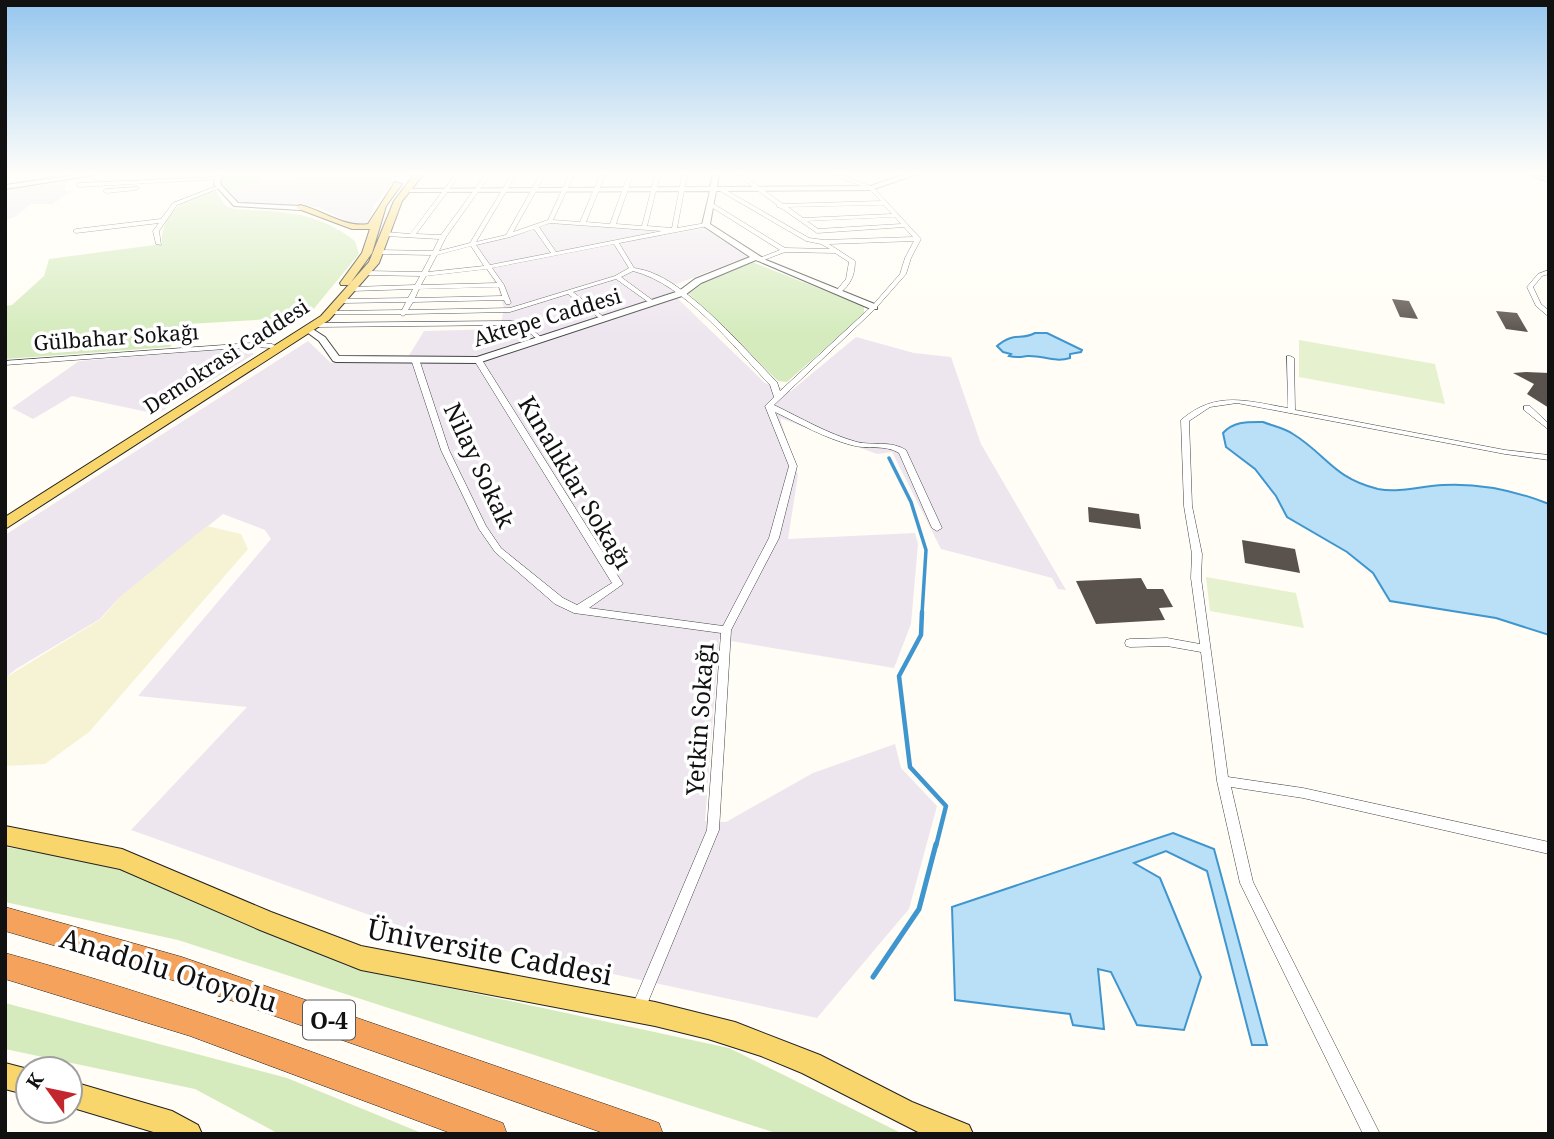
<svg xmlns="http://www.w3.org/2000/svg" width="1554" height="1139" font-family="'Noto Serif',serif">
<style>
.industrial{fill:#eee6ef}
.farmland{fill:#f6f3d4}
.green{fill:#d5ebbd}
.pitch{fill:#e6f2cf}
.water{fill:#b9e0f7;stroke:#3f96cf;stroke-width:2}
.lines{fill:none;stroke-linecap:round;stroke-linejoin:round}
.stream-far2{stroke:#3f96cf;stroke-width:3.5}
.stream-far1{stroke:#3f96cf;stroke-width:4.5}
.stream{stroke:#3f96cf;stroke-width:5}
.building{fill:#5a524d}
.minor-casing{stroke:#444;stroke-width:1}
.tertiary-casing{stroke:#444;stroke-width:2}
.primary-casing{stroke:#222;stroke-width:2}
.motorway-casing{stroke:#222;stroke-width:1}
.minor{fill:#fff;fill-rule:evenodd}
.tertiary{fill:#fff;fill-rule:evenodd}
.primary{fill:#f9d66b;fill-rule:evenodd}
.motorway{fill:#f5a25d;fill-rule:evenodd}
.labels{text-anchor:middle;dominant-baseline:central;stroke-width:7;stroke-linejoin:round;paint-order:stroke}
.far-street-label{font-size:21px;fill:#111;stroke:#fff}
.shield{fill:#fff;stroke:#585858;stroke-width:2}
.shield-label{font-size:23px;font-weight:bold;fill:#111}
.street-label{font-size:24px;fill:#111;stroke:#fff}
.near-street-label{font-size:28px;fill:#111;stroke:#fff}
</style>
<rect width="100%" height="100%" fill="#fffdf5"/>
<path class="industrial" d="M343,175h57l-26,30 -7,22 -8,1 -40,-21 -69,-2 -13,-4 -11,-9 39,-11z
M67,179l-2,12h7l-20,13h-21l-18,14 -8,2v-32z
M548,221l65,4 41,6 7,5 43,-8 43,29 -76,29 7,6 -4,3 91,88 26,8 65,-54 58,16 37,4 30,87 85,146 -8,-1 -6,-11 -111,-29 -49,-97 -15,2 -97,-36 18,57 -10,64 127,-6 3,11 -7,80 -17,44 -175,-29 -14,182 21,1 87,-49 82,-29 6,24 36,38 -28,103 -92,109 -400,-86 -286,-102 116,-123 -109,-11 133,-157 -6,-9 -42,-16 -104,84 -19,21 -84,50 -11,9v-143l303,-194 23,22 74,-1 19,-31 76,-2 4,-21 -6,-20 -28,-44 37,-9z
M228,349h21l5,5 -97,60 -85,-18 -39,23 -21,-11 67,-47z"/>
<path class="farmland" d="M207,526l34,8 7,15 -159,183 -44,32 -40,2v-88l96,-59 20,-23z"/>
<path class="green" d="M222,175h34l9,6 -39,11 -6,-9z
M215,190l11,16 8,3c48,3 81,1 121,32l4,13 -52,63 -119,7 -18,23 -165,12v-53l7,-1 32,-29 5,-17 113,-15c-2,-31 24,-48 53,-54z
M752,262l112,44v8l-77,68 -9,-1 -90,-88 12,-11z
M5,847l101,15 241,104 382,82 174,86h-124l-601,-194 -173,-38z
M5,1003l282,75 137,56h-145l-84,-45 -190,-40z"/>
<path class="pitch" d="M1299,340l136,24 10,40 -146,-27z
M1206,577l90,16 8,35 -94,-17z"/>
<path class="water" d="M1035,333h12l35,17 -1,2 -11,2v4c-16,5 -27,-3 -43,-2 -7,1 -10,2 -18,0l2,-2 -8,-2 -6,-6c18,-15 23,-5 38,-13z
M1263,422c10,4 21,6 30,12 34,21 40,44 85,55 21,4 44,-3 65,-4 35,-2 73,6 106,19v131l-53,-17 -106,-17 -17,-28 -26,-21 -60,-35 -11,-21 -21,-27 -29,-22 -3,-14c11,-12 25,-11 40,-11z
M1173,833l41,16 53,196h-15l-45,-174 -41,-20 -32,12 26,15 41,99 -17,53 -47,-5 -26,-53 -13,-3 6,60 -31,-4 -3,-11 -115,-14 -3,-93z"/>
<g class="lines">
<path class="stream-far2" d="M889,458l22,44 15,48 -4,64"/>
<path class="stream-far1" d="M922,612l-1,23 -22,41 11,91 36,39 -10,40"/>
<path class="stream" d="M873,977l46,-68 17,-65"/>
</g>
<path class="building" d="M1392,299l17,2 9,18 -18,-2z
M1496,311l21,2 11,19 -22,-3z
M1526,372l23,1v35l-22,-14 7,-10 -21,-11z
M1088,507l51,7 2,15 -52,-7z
M1242,540l53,9 5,24 -55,-10z
M1141,578l6,11h16l10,18 -14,1 6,12 -69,4 -20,-43z"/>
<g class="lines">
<defs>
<path id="minor" d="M455,175h5l-44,59 25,1 44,-60h5l-44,62 -7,14 31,-8 41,-68h5l-40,67 30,-7 34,-60h5l-32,57 35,-12 21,-45h5l-21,45 27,2 20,-47h5l-19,47 24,2 18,-49h5l-17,49 26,2 13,-51h5l-13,51 25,2 10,-53h5l-10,53 29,-5 2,1v2l-89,17 15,25c5,1 11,2 16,4 42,15 95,78 127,110l3,9 92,-85 28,-32 5,-16 9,-17 -85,3 26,17c0,14 -4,23 -15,32h-4v-2l10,-12 3,-17 -14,-9 -50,-1 -24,9h-4v-2l23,-9 -72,-45v-2h4l73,45 45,1 -9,-5 -15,-3 -86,-50v-2h4l85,49 15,2 89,-3 -9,-10 -87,6 -36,-25 -4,-1v-2l-40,-30h6l40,29 98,-3 -12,-12 -36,-14h8l32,12 48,52 -10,19 -5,16 -30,34 -102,97c27,13 54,29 83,37 17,4 33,-2 49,8l36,78 -5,3 -5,-3 -33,-75c-14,-9 -32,-3 -48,-8 -26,-7 -51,-21 -76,-33l22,54 -18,72 -48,92 -12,200 -76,184 -5,2 -5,-2 -2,-5 76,-179 14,-197 -147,-20 -19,-9 -60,-52 -16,-23 -38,-79 -30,-91 4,-2 4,2 30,91 37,76 15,22 62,50 14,7 35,-22 -138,-223 4,-2 4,2 141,224 -34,24 134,18 46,-88 20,-72 -24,-60 9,-9 -4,-12c-36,-38 -85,-101 -137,-114l-12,6 34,25v2h-4l-35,-25 -43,13 32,26 1,1 -3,2 -35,-27 -58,18 -104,2 -3,2 -3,-2h-72l-1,-1 3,-2 72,-1 4,-8 -64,1 -3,-2 3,-2 66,-1 5,-9 -61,2 -3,-2 3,-2 63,-2 5,-9 -54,-1 -3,-2 3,-2 56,1 9,-17 -52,-1 -3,-2 3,-2 54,1 6,-12 -53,-3 -3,-2 3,-2 24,2zM883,205l9,9 -89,4 -15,-11zM895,217l6,7 -83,5 -11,-8zM550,223l112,8 -106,21 -17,-25zM534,229l17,24 -61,12 -14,-20 34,-8zM614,244l15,24 -14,8 -105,32 -102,2 5,-8 91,-2 2,4h4l1,-1 -7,-18 -12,-17zM471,246l13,20 -56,6 9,-17zM487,269l10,14 -76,2 5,-9zM499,287l3,9 -87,2 4,-9z
M221,177l-2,2 -140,8 -3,-2 3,-2z
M217,186l5,1 -45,18 -18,26 2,14 -5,-1 -3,-13 6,-8 -83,10 -3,-2 3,-2 85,-10 12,-16z
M138,187l1,1 -3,2 -30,3 -3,-2 3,-2z
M1549,270v4l-7,2 -9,11 8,17 8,7v6l-13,-11 -9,-19 11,-13z
M522,321l19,16v2h-4l-17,-14 -204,2 -3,-2 3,-2z
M252,343l20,1 3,2 -3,2 -20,-1 -247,18v-4z
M1287,356h3l4,2 1,52 210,40 44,5v5l-44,-6 -268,-51 -27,4 -21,14 3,85 10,48 -1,24 27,199 75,11 246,54v12l-246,-56 -72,-11 22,95 127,252h-17l-123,-251 -23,-102 -16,-129 -34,-6 -37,1 -4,-1 -1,-3 1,-3 4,-1 37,-1 33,6 -9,-66 1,-24 -8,-48 -3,-86c35,-30 66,-19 107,-12z
M1524,406h6l19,18v6l-25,-20z"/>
<path id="tertiary" d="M75,175h19l-89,14v-4z
M216,175h6l-2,9 18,19 62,3 3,2 -3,2 -66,-4 -20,-22z
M713,175h6l-2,12 153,-1 33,-11h11l-43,15 -155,1 -6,33 56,36 111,45v4h-6l-115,-49 -55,23 -16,12 -207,68 -142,-1 -3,-1 -14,-20 -15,-11 7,-2 14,9 14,19 138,1 202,-66 16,-12 55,-22 -48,-32 8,-34 -305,1 -3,-2 1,-1 307,-2z
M1532,175l17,3v4l-16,-6z"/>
<path id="primary" d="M414,175h9l-21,26 -23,62 -50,57 -324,209v-12l316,-201 48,-54 25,-61z
M395,182l7,2 -16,22 -14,47 -23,32h-8l-1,-2 22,-30 8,-24h-18l-56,-21 4,-3c22,5 45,23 68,19z
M5,826l117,23 149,63 90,34 294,56 80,20 85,33 92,47 57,23 4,9h-51l-120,-61 -41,-17 -53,-17 -53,-13 -294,-56 -101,-40 -140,-61 -115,-24z
M5,1063l23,6v26l-23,-6z
M70,1081l102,30 26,14 4,9h-42l-90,-27z"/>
<path id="motorway" d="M5,907l177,50 466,162 11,4 4,11h-57l-424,-151 -177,-52z
M5,953c166,45 326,105 487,166l11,4 4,11h-54l-263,-98 -185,-57z"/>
</defs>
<use href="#minor" class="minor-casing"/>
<use href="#tertiary" class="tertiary-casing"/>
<use href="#primary" class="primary-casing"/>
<use href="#motorway" class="motorway-casing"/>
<use href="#minor" class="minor"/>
<use href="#tertiary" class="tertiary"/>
<use href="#primary" class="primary"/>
<use href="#motorway" class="motorway"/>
</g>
<linearGradient id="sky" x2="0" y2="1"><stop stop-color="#95c6ee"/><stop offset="0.52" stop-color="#fffefa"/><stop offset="1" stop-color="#fffefa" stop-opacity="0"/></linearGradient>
<rect width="1554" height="335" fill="url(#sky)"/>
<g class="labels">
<g class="far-street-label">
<text transform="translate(547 317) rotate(-17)">Aktepe Caddesi</text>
<text transform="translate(116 337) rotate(-4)">Gülbahar Sokağı</text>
<text transform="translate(226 356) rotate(-33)">Demokrasi Caddesi</text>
</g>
<rect class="shield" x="303" y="1000.5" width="52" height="39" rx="5"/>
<g class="shield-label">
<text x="329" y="1020">O-4</text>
</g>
<g class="street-label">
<text transform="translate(480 465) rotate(65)">Nilay Sokak</text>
<text transform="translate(576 482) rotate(59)">Kınalıklar Sokağı</text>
<text transform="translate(699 719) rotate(-86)">Yetkin Sokağı</text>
</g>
<g class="near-street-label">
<text transform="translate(490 951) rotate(11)">Üniversite Caddesi</text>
<text transform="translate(169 969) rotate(17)">Anadolu Otoyolu</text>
</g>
</g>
<rect width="1554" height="1139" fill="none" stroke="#111111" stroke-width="14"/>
<g transform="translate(49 1090) rotate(303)"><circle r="33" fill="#ffffff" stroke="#a0a0a0" stroke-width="2"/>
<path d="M0-5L12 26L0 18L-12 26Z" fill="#c4262e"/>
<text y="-10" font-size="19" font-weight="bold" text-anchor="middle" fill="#111111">K</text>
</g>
</svg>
